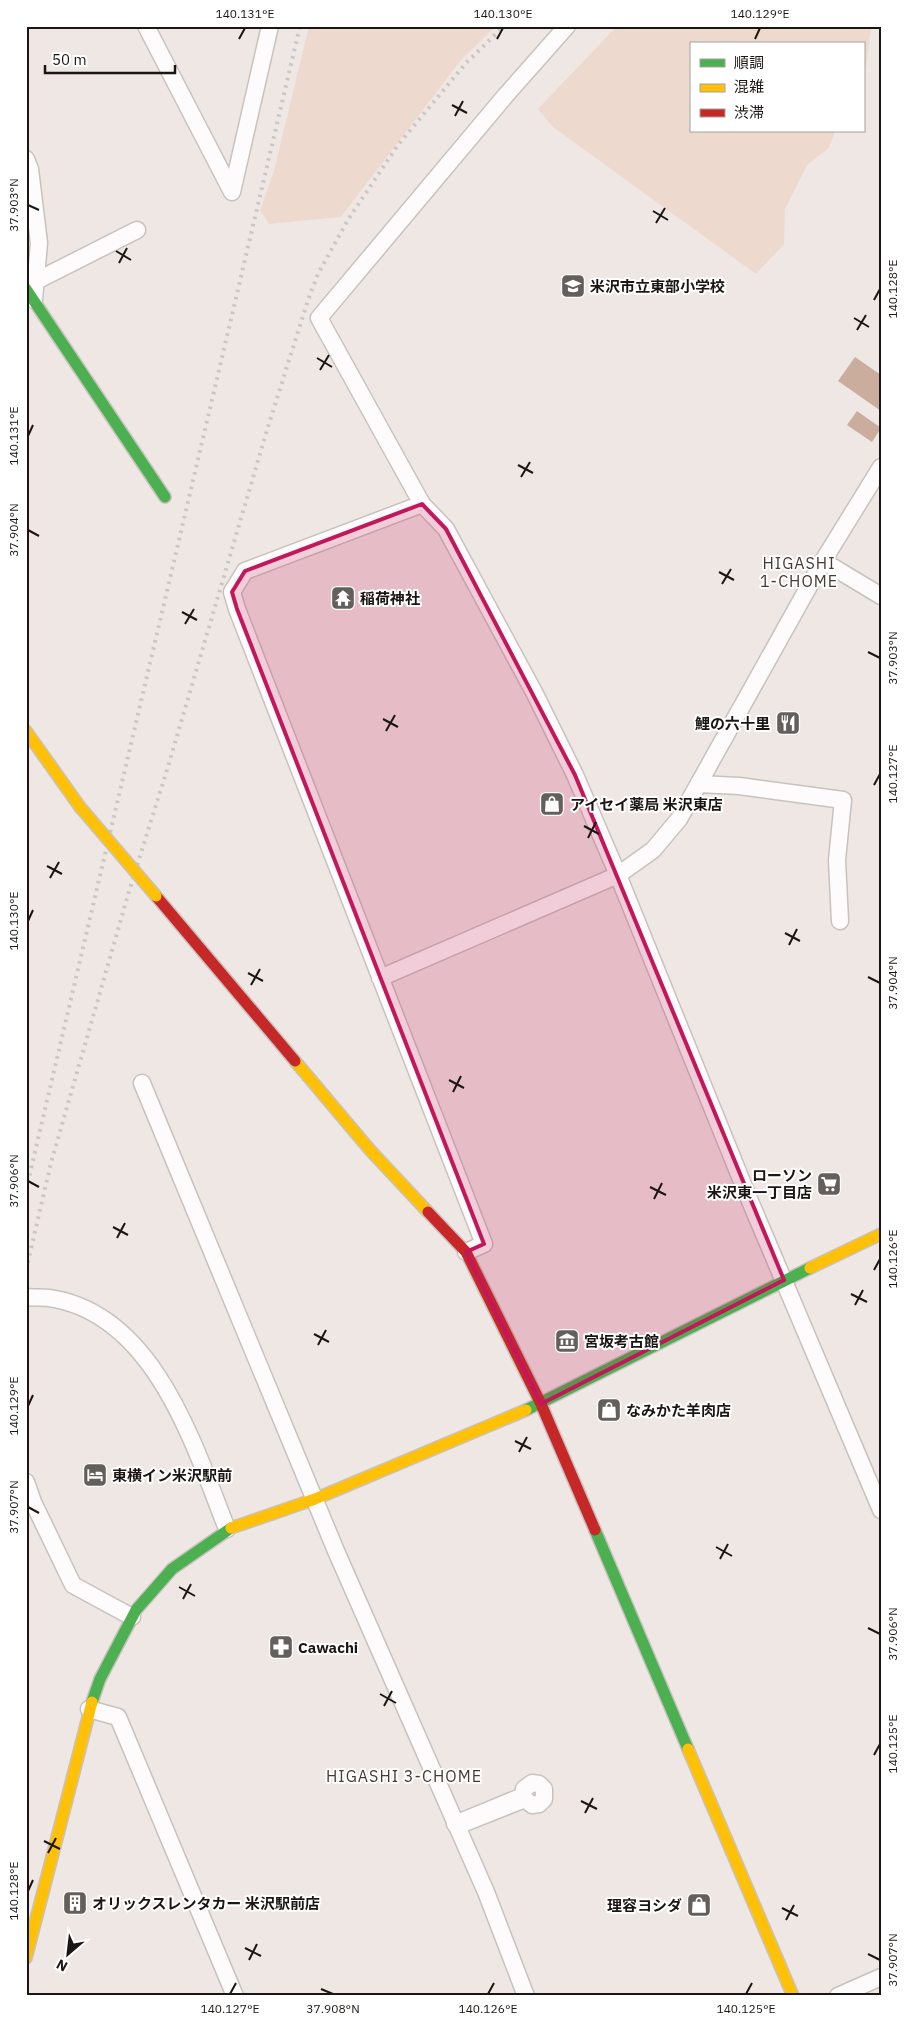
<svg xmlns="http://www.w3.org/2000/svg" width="907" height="2022" font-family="'IBM Plex Sans','Noto Sans JP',sans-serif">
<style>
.green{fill:#eed9cf}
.water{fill:#cbad9e}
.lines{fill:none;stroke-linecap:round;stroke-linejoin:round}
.street-casing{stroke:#c8c2bf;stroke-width:19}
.fast-casing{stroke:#c8c2bf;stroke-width:14}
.slow-casing{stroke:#c8c2bf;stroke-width:14}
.jam-casing{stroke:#c8c2bf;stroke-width:14}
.street{stroke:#fdfbfb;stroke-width:16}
.fast{stroke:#4caf50;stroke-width:11}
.slow{stroke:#ffc107;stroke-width:11}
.jam{stroke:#c62828;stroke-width:11}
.rail{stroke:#c9c7c6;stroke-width:4;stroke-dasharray:2.5 5;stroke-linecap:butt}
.slow-bridge-casing{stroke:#c8c2bf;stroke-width:14;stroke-linecap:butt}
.slow-bridge{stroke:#ffc107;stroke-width:11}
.marked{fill:#c2185b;fill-opacity:0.2;stroke:#c2185b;stroke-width:4;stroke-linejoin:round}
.ticks{fill:none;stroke:#1b1613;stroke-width:2}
.labels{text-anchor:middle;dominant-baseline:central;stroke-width:4;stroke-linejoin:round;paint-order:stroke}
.poi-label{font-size:15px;font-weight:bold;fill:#1b1613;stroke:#fff;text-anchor:start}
.neighbourhood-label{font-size:16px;letter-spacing:1px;fill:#453a34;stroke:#fff}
.neatline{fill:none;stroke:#1b1613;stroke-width:2}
.ticks-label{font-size:12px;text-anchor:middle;fill:#1b1613}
</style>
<rect width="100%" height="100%" fill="#efe7e3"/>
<path class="green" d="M309,26h187l-35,34 -120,157 -72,7 -9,-14 14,-39z
M617,26h254l-6,50 -2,2v-34h-172v87h144l-6,17 -22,17 -22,44 -1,35 -28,30 -203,-147 -15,-18z"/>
<path class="water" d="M855,357l26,18v36l-43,-30z
M857,411l24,17 -9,14 -25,-17z"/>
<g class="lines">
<defs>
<path id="street" d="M146,26l86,166
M567,26l-61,69 -187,223 103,186 24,25 89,165 40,81 43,100 129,319 134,316
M26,159l4,10 9,74 -5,57
M232,192l38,-166
M36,281l101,-51
M422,504l-177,67 -13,21 5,17 247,635 -18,8
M823,561l58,35
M699,784l40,2 104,14 -6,60 3,61
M380,978l238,-103 35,-25 26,-31 144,-258 58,-94
M142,1083l194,468 150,341 40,104
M26,1297c8,1 16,0 23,1 105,15 145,147 178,231
M26,1482l7,20 40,83 59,32
M89,1709l29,8 117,279
M455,1824l68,-28 1,-7 8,-6 7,1 5,5v10l-5,5 -7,1 -7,-6 -68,27
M838,1996l43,-19"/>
<path id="fast" d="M26,289l139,208
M526,1410l284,-142
M595,1530l93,219
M92,1702l8,-23 36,-69 36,-41 59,-41"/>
<path id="slow" d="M26,731l54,76
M295,1061l75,89 58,62
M810,1268l71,-34
M231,1528l84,-29 211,-89
M688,1749l105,247
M26,1958l66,-256"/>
<path id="jam" d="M156,896l139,165
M428,1212l38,40 75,152 54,126"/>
</defs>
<use href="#street" class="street-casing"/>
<use href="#fast" class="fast-casing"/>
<use href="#slow" class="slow-casing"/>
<use href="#jam" class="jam-casing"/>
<use href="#street" class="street"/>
<use href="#fast" class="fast"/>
<use href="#slow" class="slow"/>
<use href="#jam" class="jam"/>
<path class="rail" d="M26,1190l274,-1164
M26,1270l25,-107 79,-275 37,-118 100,-340 41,-130 10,-26 31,-56 49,-73 68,-82 38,-37"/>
<defs>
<path id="slow-bridge" d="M80,807l76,89"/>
</defs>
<use href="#slow-bridge" class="slow-bridge-casing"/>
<use href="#slow-bridge" class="slow-bridge"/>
</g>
<path class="marked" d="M422,504l24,25 129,246 209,505 -243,124 -75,-152 18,-8 -247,-635 -5,-17 13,-21z"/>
<path class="ticks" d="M239,39l6,-11M497,39l6,-11M755,39l5,-11M452,105l15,8M455,116l8,-15M28,205l11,5M653,211l15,9M656,223l9,-15M116,251l15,9M119,263l8,-15M874,300l6,-11M854,318l15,9M857,330l9,-15M317,358l15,9M320,370l9,-15M28,436l5,-11M518,465l15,8M521,477l9,-15M28,530l11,6M719,572l15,8M722,584l9,-15M182,612l15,8M185,624l9,-15M868,652l12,6M383,719l15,8M386,731l9,-16M874,785l6,-11M584,826l15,8M588,838l8,-16M47,866l15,8M50,878l9,-16M28,921l5,-11M785,933l15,8M789,945l8,-16M248,973l15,8M868,977l12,6M251,985l9,-16M449,1080l15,8M453,1092l8,-16M28,1181l11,6M650,1187l16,8M654,1199l8,-16M113,1227l15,8M117,1238l8,-15M874,1270l6,-11M851,1294l16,8M855,1305l8,-15M314,1334l15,8M318,1345l8,-15M28,1406l5,-11M515,1441l16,8M519,1452l8,-15M28,1507l11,6M716,1547l16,9M720,1559l8,-15M179,1587l16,9M183,1599l8,-15M868,1628l12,6M380,1694l16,9M384,1706l8,-15M874,1755l6,-11M581,1801l16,8M585,1813l8,-15M44,1841l16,8M48,1853l8,-15M28,1891l5,-11M782,1908l16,8M786,1920l8,-15M245,1948l16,8M868,1954l12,6M249,1960l8,-16M321,1989l12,5M230,1994l6,-11M488,1994l6,-11M746,1994l6,-11"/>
<defs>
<symbol id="school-square" viewBox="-11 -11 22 22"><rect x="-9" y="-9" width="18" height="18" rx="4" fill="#655f5c" stroke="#fff"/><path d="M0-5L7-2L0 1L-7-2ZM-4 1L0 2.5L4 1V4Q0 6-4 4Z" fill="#fff"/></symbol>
<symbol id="temple-square" viewBox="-11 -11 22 22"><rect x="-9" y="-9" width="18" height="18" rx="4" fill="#655f5c" stroke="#fff"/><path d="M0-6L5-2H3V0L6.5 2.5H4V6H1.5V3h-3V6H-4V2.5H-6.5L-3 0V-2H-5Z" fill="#fff"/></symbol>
<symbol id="restaurant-square" viewBox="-11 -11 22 22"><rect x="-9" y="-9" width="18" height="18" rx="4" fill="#655f5c" stroke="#fff"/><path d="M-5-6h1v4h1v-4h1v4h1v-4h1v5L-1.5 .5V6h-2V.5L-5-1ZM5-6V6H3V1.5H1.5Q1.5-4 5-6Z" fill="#fff"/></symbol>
<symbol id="shop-square" viewBox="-11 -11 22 22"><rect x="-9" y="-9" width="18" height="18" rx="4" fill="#655f5c" stroke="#fff"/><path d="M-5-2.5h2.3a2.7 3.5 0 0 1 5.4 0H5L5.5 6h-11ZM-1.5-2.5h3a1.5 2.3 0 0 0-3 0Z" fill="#fff"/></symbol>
<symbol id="supermarket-square" viewBox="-11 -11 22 22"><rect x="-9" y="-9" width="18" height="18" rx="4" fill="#655f5c" stroke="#fff"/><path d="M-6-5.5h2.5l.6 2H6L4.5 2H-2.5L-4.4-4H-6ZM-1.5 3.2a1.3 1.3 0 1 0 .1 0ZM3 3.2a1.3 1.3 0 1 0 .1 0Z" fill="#fff"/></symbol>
<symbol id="museum-square" viewBox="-11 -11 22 22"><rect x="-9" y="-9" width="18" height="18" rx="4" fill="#655f5c" stroke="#fff"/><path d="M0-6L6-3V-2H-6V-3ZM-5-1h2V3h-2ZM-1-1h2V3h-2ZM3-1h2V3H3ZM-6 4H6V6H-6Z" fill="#fff"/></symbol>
<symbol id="hotel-square" viewBox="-11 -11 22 22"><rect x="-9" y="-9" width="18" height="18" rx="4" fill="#655f5c" stroke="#fff"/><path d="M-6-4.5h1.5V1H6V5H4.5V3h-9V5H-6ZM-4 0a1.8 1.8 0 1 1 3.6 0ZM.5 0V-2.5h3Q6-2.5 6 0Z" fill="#fff"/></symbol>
<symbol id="pharmacy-square" viewBox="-11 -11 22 22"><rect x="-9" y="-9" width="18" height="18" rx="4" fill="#655f5c" stroke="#fff"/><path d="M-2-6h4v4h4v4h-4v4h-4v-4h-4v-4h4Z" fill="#fff"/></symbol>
<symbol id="building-square" viewBox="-11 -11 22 22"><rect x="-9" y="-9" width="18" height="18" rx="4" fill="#655f5c" stroke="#fff"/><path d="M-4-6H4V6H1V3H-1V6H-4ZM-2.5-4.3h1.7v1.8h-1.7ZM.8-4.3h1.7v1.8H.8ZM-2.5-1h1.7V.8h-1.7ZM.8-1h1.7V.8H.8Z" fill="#fff"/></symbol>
</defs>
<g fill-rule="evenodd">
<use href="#school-square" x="559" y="272" width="28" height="28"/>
<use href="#temple-square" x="329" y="584" width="28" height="28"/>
<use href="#restaurant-square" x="774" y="709" width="28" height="28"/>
<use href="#shop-square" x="538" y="790" width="28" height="28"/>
<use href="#supermarket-square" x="815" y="1170" width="28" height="28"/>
<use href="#museum-square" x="553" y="1327" width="28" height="28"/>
<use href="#shop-square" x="595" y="1396" width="28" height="28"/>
<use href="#hotel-square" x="81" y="1461" width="28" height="28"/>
<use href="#pharmacy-square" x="267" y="1633" width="28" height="28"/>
<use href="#building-square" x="61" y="1889" width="28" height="28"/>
<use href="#shop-square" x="685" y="1891" width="28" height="28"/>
</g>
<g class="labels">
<g class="poi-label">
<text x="590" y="286">米沢市立東部小学校</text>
<text x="360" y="598">稲荷神社</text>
<text x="770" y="723" text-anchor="end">鯉の六十里</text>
<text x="570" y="804">アイセイ薬局 米沢東店</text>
<text x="812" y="1175" text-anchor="end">ローソン<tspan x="812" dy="17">米沢東一丁目店</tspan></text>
<text x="584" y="1341">宮坂考古館</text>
<text x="626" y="1410">なみかた羊肉店</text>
<text x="112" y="1475">東横イン米沢駅前</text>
<text x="298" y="1647">Cawachi</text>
<text x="92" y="1903">オリックスレンタカー 米沢駅前店</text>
<text x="682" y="1905" text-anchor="end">理容ヨシダ</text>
</g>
<g class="neighbourhood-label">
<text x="799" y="563">HIGASHI<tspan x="799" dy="18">1-CHOME</tspan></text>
<text x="404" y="1776">HIGASHI 3-CHOME</text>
</g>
</g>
<rect width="907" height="2022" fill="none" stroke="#ffffff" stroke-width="55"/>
<rect x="690" y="42" width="175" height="90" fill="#ffffff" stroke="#a4a2a1"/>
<rect x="700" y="59" width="25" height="8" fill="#4caf50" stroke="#a4a2a1"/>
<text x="734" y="68" font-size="15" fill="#1b1613">順調</text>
<rect x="700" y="84" width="25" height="8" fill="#ffc107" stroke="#a4a2a1"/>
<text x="734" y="92" font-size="15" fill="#1b1613">混雑</text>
<rect x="700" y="109" width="25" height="8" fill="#c62828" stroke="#a4a2a1"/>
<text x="734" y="118" font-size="15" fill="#1b1613">渋滞</text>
<g transform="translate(68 1954) rotate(208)" stroke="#ffffff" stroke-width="4" paint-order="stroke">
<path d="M0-4L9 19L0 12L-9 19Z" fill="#1b1613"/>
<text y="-8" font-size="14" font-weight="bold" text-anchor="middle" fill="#1b1613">N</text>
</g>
<path d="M45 65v8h130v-8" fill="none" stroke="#1b1613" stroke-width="2.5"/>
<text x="52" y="65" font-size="15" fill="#1b1613" stroke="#ffffff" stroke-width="4" paint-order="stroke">50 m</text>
<rect x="28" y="28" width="852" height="1966" class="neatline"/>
<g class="ticks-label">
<text x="245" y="18">140.131°E</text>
<text x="503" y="18">140.130°E</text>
<text x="760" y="18">140.129°E</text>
<text transform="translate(14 205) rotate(-90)" y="4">37.903°N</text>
<text transform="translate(893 289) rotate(-90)" y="4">140.128°E</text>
<text transform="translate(14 436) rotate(-90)" y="4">140.131°E</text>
<text transform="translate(14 530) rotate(-90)" y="4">37.904°N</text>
<text transform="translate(893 658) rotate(-90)" y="4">37.903°N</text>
<text transform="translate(893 774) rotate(-90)" y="4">140.127°E</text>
<text transform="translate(14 921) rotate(-90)" y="4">140.130°E</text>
<text transform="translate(893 983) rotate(-90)" y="4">37.904°N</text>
<text transform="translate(14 1181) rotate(-90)" y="4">37.906°N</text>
<text transform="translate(893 1259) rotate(-90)" y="4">140.126°E</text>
<text transform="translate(14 1406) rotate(-90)" y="4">140.129°E</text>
<text transform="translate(14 1507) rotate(-90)" y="4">37.907°N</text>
<text transform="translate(893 1634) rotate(-90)" y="4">37.906°N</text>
<text transform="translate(893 1744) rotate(-90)" y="4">140.125°E</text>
<text transform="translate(14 1891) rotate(-90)" y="4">140.128°E</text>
<text transform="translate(893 1960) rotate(-90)" y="4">37.907°N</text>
<text x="230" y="2013">140.127°E</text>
<text x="333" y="2013">37.908°N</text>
<text x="488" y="2013">140.126°E</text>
<text x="746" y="2013">140.125°E</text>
</g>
</svg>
